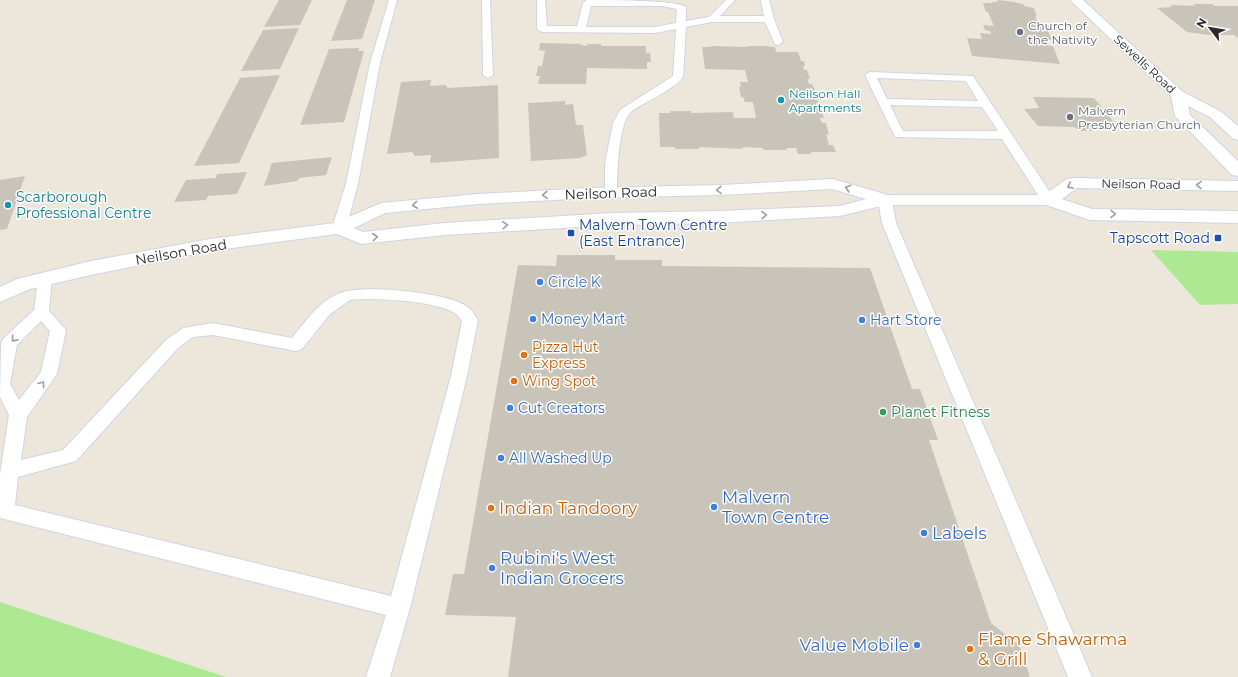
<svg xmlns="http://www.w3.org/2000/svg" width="1238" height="677" font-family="Montserrat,sans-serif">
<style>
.green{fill:#ade992}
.building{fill:#c8c4b9}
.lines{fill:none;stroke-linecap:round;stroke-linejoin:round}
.lane-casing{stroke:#d0d3e4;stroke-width:2}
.secondary-casing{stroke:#d0d3e4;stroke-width:2}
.lane{fill:#fff;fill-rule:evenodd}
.secondary{fill:#fff;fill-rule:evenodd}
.oneway{stroke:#9f9f9f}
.worship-dot{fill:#6b7280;stroke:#fff;stroke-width:1.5}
.culture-dot{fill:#0f9aa8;stroke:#fff;stroke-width:1.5}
.transit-dot{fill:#1a4fb4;stroke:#fff;stroke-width:1.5}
.shop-dot{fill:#3f7fe0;stroke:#fff;stroke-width:1.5}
.food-dot{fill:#e8710a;stroke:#fff;stroke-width:1.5}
.leisure-dot{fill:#2e9e5b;stroke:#fff;stroke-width:1.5}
.labels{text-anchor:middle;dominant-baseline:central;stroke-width:3;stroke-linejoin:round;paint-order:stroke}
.far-worship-label{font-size:12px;fill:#5b616d;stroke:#fff;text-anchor:start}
.far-street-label{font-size:12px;fill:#2a2a2a;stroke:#fff}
.far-culture-label{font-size:12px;fill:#0d838f;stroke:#fff;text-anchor:start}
.street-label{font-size:14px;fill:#2a2a2a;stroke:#fff}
.culture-label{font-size:14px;fill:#0d838f;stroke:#fff;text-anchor:start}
.transit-label{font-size:14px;fill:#164399;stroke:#fff;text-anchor:start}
.shop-label{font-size:14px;fill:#366cbe;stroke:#fff;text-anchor:start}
.food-label{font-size:14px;fill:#c56008;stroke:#fff;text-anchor:start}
.leisure-label{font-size:14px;fill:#27864d;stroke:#fff;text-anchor:start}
.near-shop-label{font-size:17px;fill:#366cbe;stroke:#fff;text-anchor:start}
.near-food-label{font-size:17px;fill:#c56008;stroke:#fff;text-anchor:start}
</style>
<rect width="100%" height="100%" fill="#ede6db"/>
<path class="green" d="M1151,250l87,2v52l-38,1z
M0,602l226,75h-226z"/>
<path class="building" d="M279,0h33l-12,25 -36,2z
M347,0h28l-13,39 -31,2z
M999,0l15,2 9,2 1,2 10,2 3,9 -2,-1 4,10 14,1 2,5 -7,-1 4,9 -11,-1 2,6 10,1 7,18 -88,-8 -5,-18 15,1 -2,-6 11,1 -1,-3 -5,-1 -2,-5 11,1 -6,-14h-2l-3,-9h9v-1h4z
M1193,4h19l3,2h23v32l-4,-3h-25l-22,-3 -30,-24 15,-1 -2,-2 26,1z
M299,28l-19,41 -39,2 22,-41z
M540,43l41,1v1l6,1v-2h14v2h45v7h4l1,9h-4v7l-60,-1 -1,16h-48l2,-8h-4l2,-10h4l3,-15 -6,-1z
M711,46l36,1v-1h18l10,1 1,5h22l3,9h3l1,5h-2l1,4h3l3,9h-3l2,5h3l2,4 4,15h-2l1,4 3,1 4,10h-4l2,5h4l3,12 -3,-1 3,11h4l3,7h-25v2h-13l-2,-6h-10l1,2h-24v-2l-21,-1 1,2 -44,-2v2h-24v-2h-15l-1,-34h11v-2h21v2l42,-1 1,6h22l-3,-16h-8l-2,-5h-2l-2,-10h2l-1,-5h8l-3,-12 -40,-1 -3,-22h9z
M359,48l-1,3h6l-20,71 -44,3 29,-76z
M280,75l-41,88 -45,3 46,-88z
M431,80l-1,6 13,-1 4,1v2l51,-3 1,73 -69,5 1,-8 -16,1 -3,-4 -25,2 14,-72z
M1033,97l61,1 24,29h-25l-2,4h-10l-7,-4 -36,-1 -14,-17 15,-1z
M565,101v4l8,-1 3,21h7l4,30 -7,3 -49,3 -3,-58z
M332,157l-6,18 -27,3 -2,3 -33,5 8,-23z
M247,172l-10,22 -29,2 -2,4 -32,2 12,-22 30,-2 1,-4z
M25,176l-18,53 -7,1v-50z
M557,255h58v5h47v6l208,2 42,121h8l18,51h-9l62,183 28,22 11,32h-522l8,-60 -71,-2 8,-41h11l54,-309 38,1z"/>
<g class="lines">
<defs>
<path id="lane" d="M389,0h8l-17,63 -22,121 -12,44 -2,3 -5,1 -5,-1 -2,-3 14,-44 24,-121z
M482,0h8l3,75 -5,3 -5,-3z
M537,0h8l2,26h30l6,-23 4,-3c18,0 89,0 99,7v14l23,-4 17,-17h9l-15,16h44l-3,-16h8l5,19 9,23 -5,3 -3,-1 -10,-22h-53l-26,5 -3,50c-11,14 -37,24 -51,34 -14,10 -15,65 -15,81l-1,3h-10l-1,-3v-28l8,-41 7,-13 53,-34 3,-47 -21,4 -113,-1 -5,-3zM591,6h71l15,3 -1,14 -21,4h-69z
M870,72l103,4 82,124 -2,3h-10l-41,-64 -107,-2 -30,-62zM877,78l89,3 12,20 -91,-2zM890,105l92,2 16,24h-95z
M885,196l5,1 2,3 4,23 196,454h-24l-186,-454 -4,-23 2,-3z
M45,274l5,2 2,3 -3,32 17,19 -9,44 -30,43 -6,43 42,-10 103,-110 17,-12 30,-5 79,15c14,-17 27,-37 48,-45 23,-9 106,-1 126,13 5,3 9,9 12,14l-11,56 -57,232 -20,69h-24l20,-62 -386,-97v-44l9,-59 -9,-18 1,-54 2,-4 31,-29 4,-31 2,-3zM350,300c20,-3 90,1 106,14 2,2 4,4 6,7l-11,55 -60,220 -376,-91 3,-28 58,-16 102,-113 15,-11 20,-2 83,16 6,-2 28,-35zM41,321l9,10 -9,41 -22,28 -9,-16 7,-39z"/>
<path id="secondary" d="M1070,0h13l100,92 37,19 18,15v14l-6,-2 -22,-21 -22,-11 2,9 48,46v15l-6,-1 -54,-56 -3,-3 -4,-20z
M1073,178l165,3v10l-161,-3 -15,11 30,10 146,2v12l-148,-3 -44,-15h-161l-45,11 -122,7 -105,2 -169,10 -83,9 -24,-10 -127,17 -119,24 -61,14 -30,13v-15l17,-8 74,-18 119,-22 125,-16 46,-20 97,-9 112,-6 130,-3 113,-6 55,16h156l23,-16zM832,189l34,10 -26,7 -122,5 -105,2 -169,10 -81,9 -9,-4 31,-15 93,-9 112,-6 130,-3z"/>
</defs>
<use href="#lane" class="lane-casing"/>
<use href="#secondary" class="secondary-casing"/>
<use href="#lane" class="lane"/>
<use href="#secondary" class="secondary"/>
</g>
<defs><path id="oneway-chevron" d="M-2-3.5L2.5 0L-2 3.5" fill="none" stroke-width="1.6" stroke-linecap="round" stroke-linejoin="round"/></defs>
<g class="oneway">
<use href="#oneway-chevron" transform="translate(1199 185) rotate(-179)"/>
<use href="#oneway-chevron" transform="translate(1070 186) rotate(154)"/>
<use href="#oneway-chevron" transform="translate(848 188) rotate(-163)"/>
<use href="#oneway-chevron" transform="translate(719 190) rotate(178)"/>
<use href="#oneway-chevron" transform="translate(545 195) rotate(177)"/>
<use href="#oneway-chevron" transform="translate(415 205) rotate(174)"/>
<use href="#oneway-chevron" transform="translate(1113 214) rotate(1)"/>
<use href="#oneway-chevron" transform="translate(764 215) rotate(-3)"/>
<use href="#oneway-chevron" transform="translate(505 225) rotate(-4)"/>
<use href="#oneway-chevron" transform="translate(375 237) rotate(-6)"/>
<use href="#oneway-chevron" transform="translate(14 339) rotate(132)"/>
<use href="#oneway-chevron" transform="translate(42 384) rotate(-53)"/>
</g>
<g class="worship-dot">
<circle cx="1020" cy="32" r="4"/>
<circle cx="1070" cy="117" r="4"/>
</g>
<g class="culture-dot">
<circle cx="781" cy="100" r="4"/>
<circle cx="8" cy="205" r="4"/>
</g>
<g class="transit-dot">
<rect x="567" y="229" width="8" height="8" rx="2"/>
<rect x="1214" y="234" width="8" height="8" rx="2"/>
</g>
<g class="shop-dot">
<circle cx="540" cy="282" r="4"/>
<circle cx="533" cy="319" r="4"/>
<circle cx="862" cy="320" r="4"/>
<circle cx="510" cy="408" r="4"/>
<circle cx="501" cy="458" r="4"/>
<circle cx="714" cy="507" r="4"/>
<circle cx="924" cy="533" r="4"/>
<circle cx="492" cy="568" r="4"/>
<circle cx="917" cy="645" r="4"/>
</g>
<g class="food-dot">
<circle cx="524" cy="355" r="4"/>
<circle cx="514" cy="381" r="4"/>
<circle cx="491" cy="508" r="4"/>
<circle cx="970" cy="649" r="4"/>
</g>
<circle class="leisure-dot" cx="883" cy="412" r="4"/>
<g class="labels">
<g class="far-worship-label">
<text x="1028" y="25">Church of<tspan x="1028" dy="14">the Nativity</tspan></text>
<text x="1078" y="110">Malvern<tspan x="1078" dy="14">Presbyterian Church</tspan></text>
</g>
<g class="far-street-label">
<text transform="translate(1145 64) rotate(43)">Sewells Road</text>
<text transform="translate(1141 184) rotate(1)">Neilson Road</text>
</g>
<g class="far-culture-label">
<text x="789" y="93">Neilson Hall<tspan x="789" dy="14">Apartments</tspan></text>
</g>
<g class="street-label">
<text transform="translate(611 193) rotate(-2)">Neilson Road</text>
<text transform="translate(181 252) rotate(-10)">Neilson Road</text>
</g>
<g class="culture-label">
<text x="16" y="197">Scarborough<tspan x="16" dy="16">Professional Centre</tspan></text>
</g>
<g class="transit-label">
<text x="579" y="225">Malvern Town Centre<tspan x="579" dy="16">(East Entrance)</tspan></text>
<text x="1210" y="238" text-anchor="end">Tapscott Road</text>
</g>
<g class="shop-label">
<text x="548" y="282">Circle K</text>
<text x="541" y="319">Money Mart</text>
<text x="870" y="320">Hart Store</text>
<text x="518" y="408">Cut Creators</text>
<text x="509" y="458">All Washed Up</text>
</g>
<g class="food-label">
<text x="532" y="347">Pizza Hut<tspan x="532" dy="16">Express</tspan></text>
<text x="522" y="381">Wing Spot</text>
</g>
<g class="leisure-label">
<text x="891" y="412">Planet Fitness</text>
</g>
<g class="near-shop-label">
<text x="722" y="497">Malvern<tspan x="722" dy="20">Town Centre</tspan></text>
<text x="932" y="533">Labels</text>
<text x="500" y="558">Rubini's West<tspan x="500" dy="20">Indian Grocers</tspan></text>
<text x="909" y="645" text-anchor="end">Value Mobile</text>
</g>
<g class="near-food-label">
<text x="499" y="508">Indian Tandoory</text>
<text x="978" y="639">Flame Shawarma<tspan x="978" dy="20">&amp; Grill</tspan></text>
</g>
</g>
<g transform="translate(1210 28) rotate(301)" stroke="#ffffff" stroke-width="3" paint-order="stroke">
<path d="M0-3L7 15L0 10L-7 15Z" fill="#2a2a2a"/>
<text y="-6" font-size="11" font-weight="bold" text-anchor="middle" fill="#2a2a2a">N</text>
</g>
</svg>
